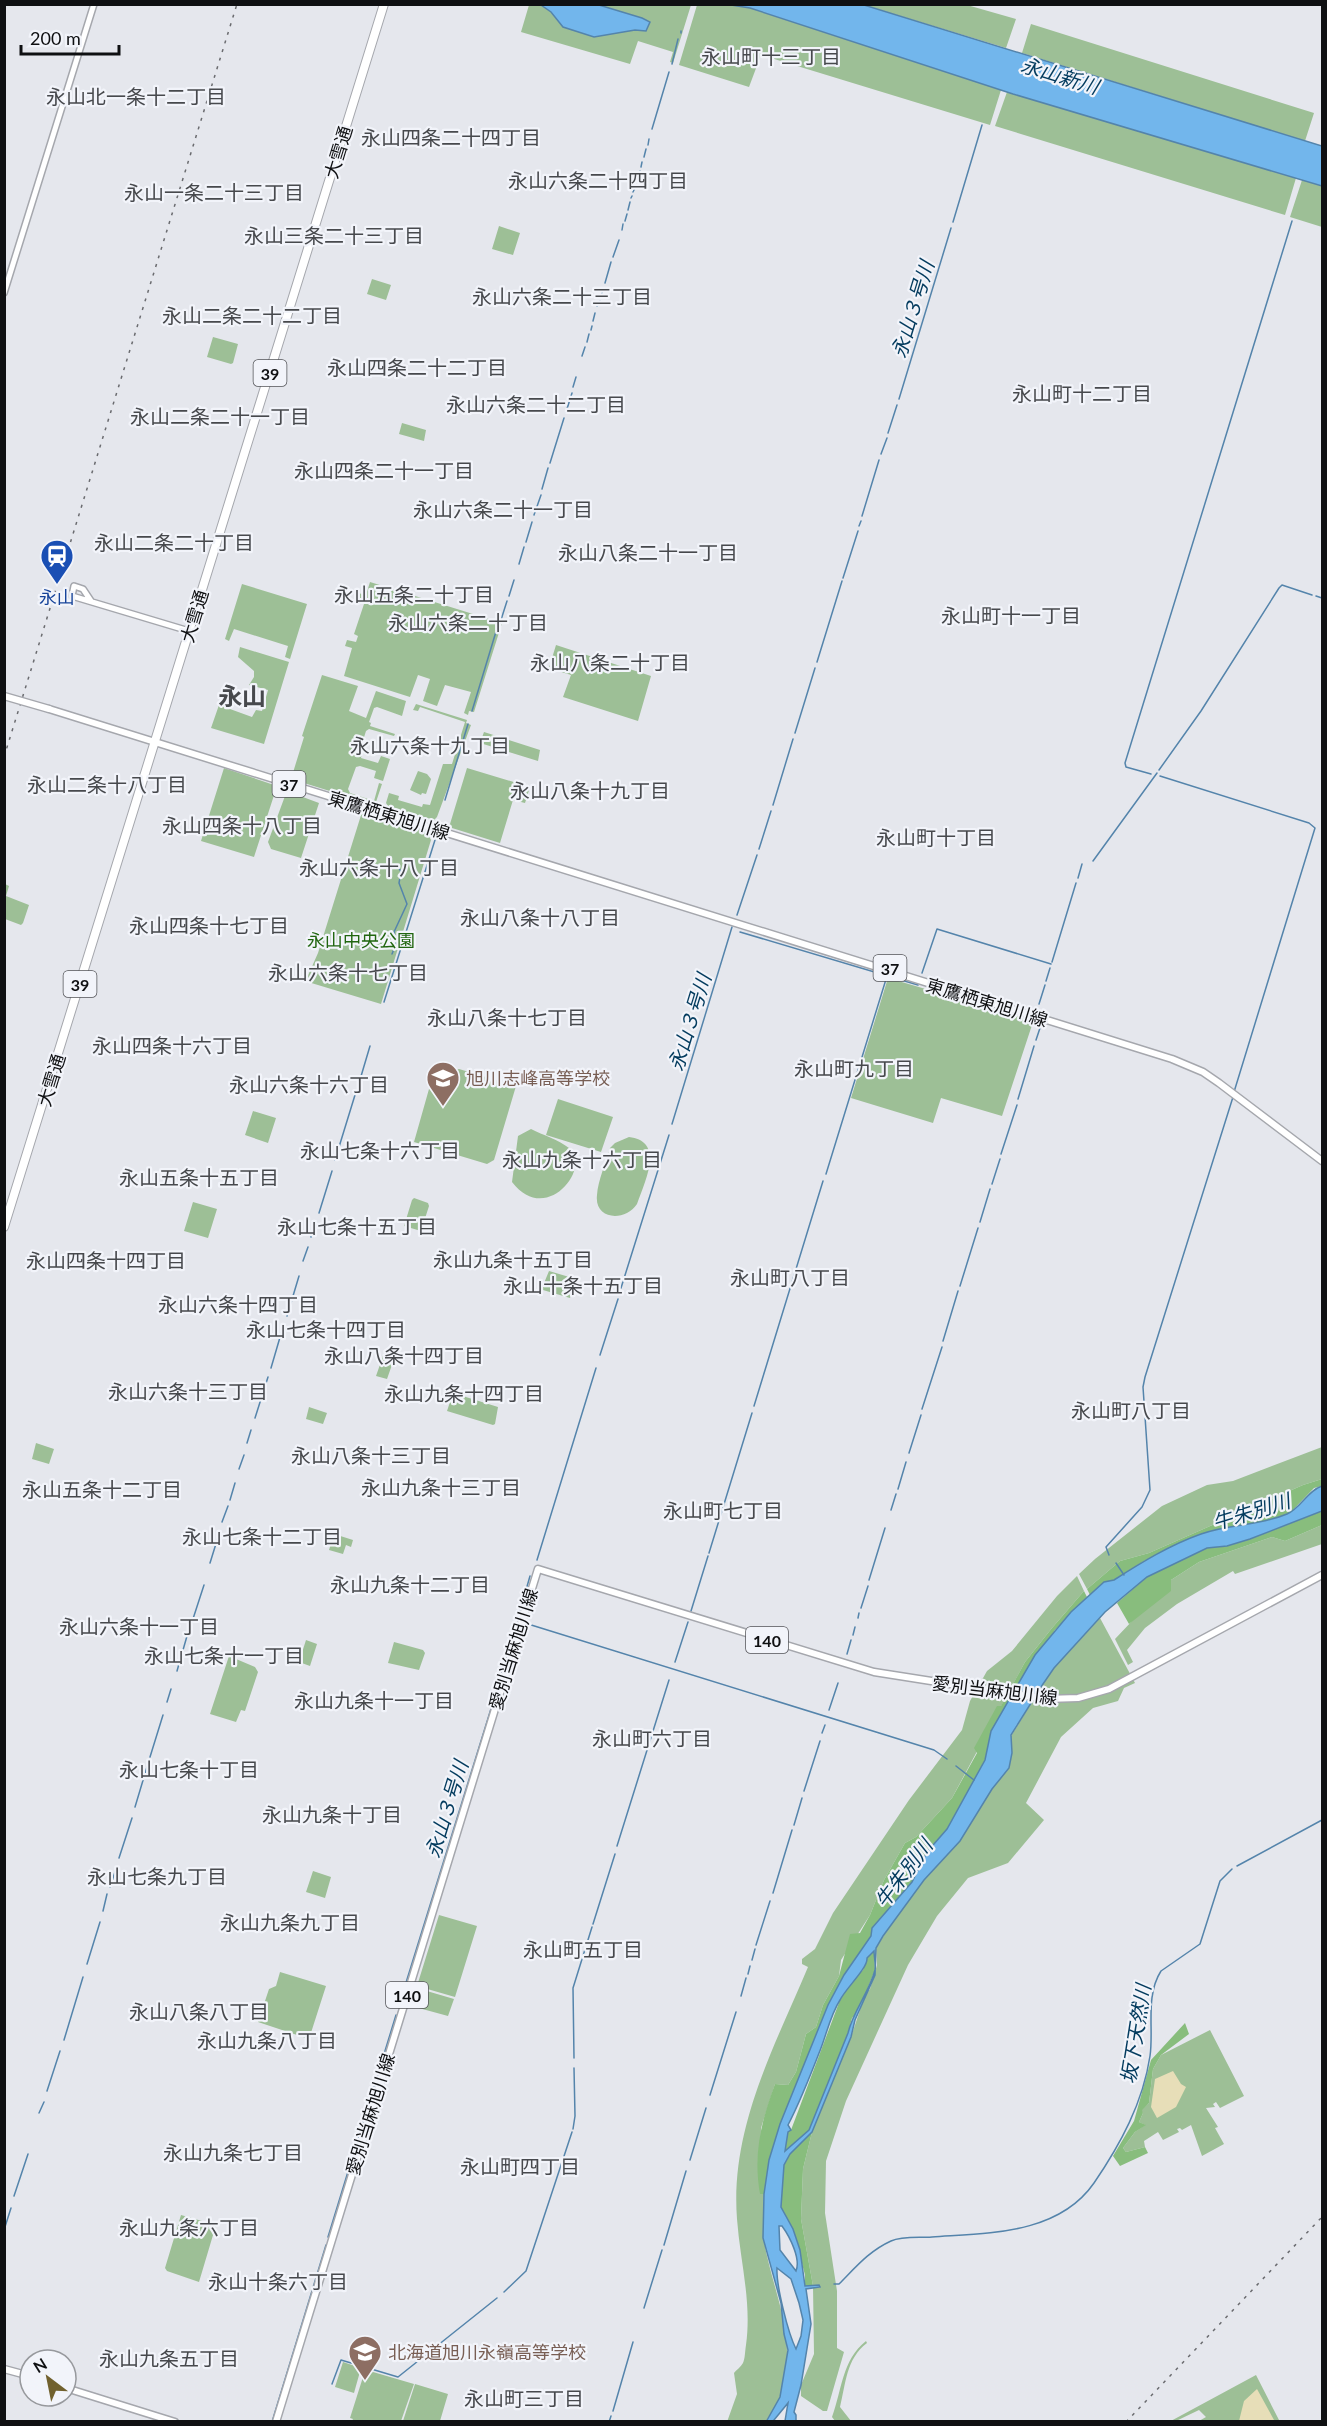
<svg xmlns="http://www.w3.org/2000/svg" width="1327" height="2426" font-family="Lato,'Noto Sans JP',sans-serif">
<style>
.green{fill:#9dbf96}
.forest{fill:#88bd7d}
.sand{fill:#e7deb8}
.water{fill:#72b6ec;stroke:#5484ab;stroke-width:1.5;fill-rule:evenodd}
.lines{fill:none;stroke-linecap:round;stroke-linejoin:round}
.stream{stroke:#5484ab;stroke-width:1.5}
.secondary-casing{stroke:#a5a7ad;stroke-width:8}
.primary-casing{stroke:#a5a7ad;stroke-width:9}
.highway-casing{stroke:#a5a7ad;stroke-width:10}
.secondary{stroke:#fff;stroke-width:5}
.primary{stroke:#fff;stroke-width:6}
.highway{stroke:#fff;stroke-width:8}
.rail{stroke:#6a6b6f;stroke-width:1.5;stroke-dasharray:3 6;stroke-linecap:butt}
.primary-bridge-casing{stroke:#a5a7ad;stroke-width:9;stroke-linecap:butt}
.primary-bridge{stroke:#fff;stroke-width:6}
.labels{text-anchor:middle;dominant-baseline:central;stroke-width:4.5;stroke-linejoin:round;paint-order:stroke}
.shield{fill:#f2f4fa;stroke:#535458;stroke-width:1.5}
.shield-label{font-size:16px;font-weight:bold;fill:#0f1012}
.street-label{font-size:18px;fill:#0f1012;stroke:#f2f4fa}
.transit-label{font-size:18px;fill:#164399;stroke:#f2f4fa}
.park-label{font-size:18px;fill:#216610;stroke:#f2f4fa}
.education-label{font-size:18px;fill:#785e54;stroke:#f2f4fa;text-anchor:start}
.neighbourhood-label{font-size:20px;fill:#47494d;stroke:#f2f4fa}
.water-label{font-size:20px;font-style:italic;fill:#033b5e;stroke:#f2f4fa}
.district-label{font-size:24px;font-weight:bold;fill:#47494d;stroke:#f2f4fa}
</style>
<rect width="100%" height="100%" fill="#e5e7ed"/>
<path class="green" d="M529,5h162l-18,58 -3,-1 3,-10 -35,-11 -8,23 -109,-32z
M697,5h34l19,3 251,82 -11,35 -229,-70 -12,32 -70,-22z
M864,5h103l49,14 -10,29z
M1031,24l283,89 -9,28 -283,-88z
M1007,92l289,86 -11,37 -290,-89z
M1302,180l20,6v41l-32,-10z
M499,226l21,7 -7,22 -21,-6z
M372,279l19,6 -5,15 -19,-6z
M213,337l25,7 -5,19 -2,1 -24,-7z
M402,423l24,7 -2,11 -25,-7z
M370,582l132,41 -28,89 -5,-1 -1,4 -4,-2 7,-21 -26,-7 -8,21 -14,-5 7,-22 -12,-4 -8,22 -66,-21 8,-28 -7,-2 2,-6 9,2 2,-6 -4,-2 10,-30 -8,-6 2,-5 8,2z
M242,584l65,20 -17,55 -5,-2 3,-11 -54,-17 -5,12 -4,-2z
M556,645l95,31 -13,45 -75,-24 8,-22 -22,-7z
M240,647l49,15 -25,82 -53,-16 8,-23 33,12 4,-7 6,1 6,-21 -19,-5 5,-8v-6l-16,-14z
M322,675l36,11 -9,25 17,7 10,-27 30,10 -4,15 -25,-9 -3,1 -5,14 2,1 -1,3 25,8 -1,2 -25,-7 -3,2 -7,22 3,1 -1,4 17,5 3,-7 9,3 -7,22 -9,-3 2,-7 -16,-5 -4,1 -8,22 2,4 24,8 5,-18 3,1 -7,21 -84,-26 13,-42 -2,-1z
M416,704l51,16 -1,3 5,2 -34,92 -3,3 -46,-14 -2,-3 3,-10 10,3 -1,4 24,7 1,-3 7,1 13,-41h9l13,-42 -45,-15 -2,4 -5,-1z
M484,732l56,18 -2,11 -58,-18z
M224,768l53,18 -23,71 -53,-16z
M467,768l63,19 -5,16 -12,-3 -13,43 -48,-15 -2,-4z
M418,771l9,3 4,5 -5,15 -4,-1 -1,2 -11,-5z
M292,793l27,10 -18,55 -30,-9 -3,-7 17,-46z
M362,812l64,19 5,9 -50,164 -73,-22 -2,-2 12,-27z
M5,884l4,2 -3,10 23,9 -6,18 -2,2 -16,-6z
M888,978l140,41 4,6 -30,91 -61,-18 -8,25 -82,-25z
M459,1069l57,17 -22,74 -7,4 -73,-22 15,-53 14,4 7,-21z
M558,1099l55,18 -12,35 -55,-17z
M253,1111l23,7 -8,25 -23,-8z
M531,1129c12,6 28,11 38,19 24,19 -23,79 -57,34l6,-46z
M629,1137c37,4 15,46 8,67 -12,18 -43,16 -40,-9 1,-15 9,-32 13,-47l5,-5z
M414,1198l14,5 1,3 -8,25 -17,-5 8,-26z
M193,1202l24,7 -9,29 -24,-7z
M549,1271l27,8 -6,19 -27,-8 -1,-2z
M383,1356l11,3 -7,20 -11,-3z
M453,1393l45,14 -3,17 -2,1 -46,-14z
M309,1407l18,6 -4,11 -17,-5z
M36,1443l18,6 -5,15 -17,-5z
M1322,1447v32l-19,6 -154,68 -29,8 -33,28 -8,-15 16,-15 67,-53 45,-21 26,-4z
M1322,1525v19l-87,30 -2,-3 -56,33 -32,24 -18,22 6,12 -5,3 -13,-26 56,-59 28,-18 73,-25 13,4z
M334,1534l19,6 -2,7 -5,-2 -3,9 -14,-4z
M1077,1576l7,15 -32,37 -27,34 -73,136 -36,39 -11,6 -21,37 -14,35 -29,45 -2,16 -16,29 -7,22 -10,7 -10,38 -8,13 -13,-1 -14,44 -1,66h4c0,15 -2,32 0,47 8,49 34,96 18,146l4,3 -20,31 -39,1 10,-28 -3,-21c2,-3 7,-6 9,-10 2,-4 2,-12 3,-18 6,-43 -6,-84 -9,-126 -7,-91 37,-171 71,-252l-6,-3v-5l13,-10 18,-36 76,-113 53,-70 8,-29 17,-30 25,-20 45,-55z
M1100,1618l35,65 -11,5 -6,13 -25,7 -32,29 -35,66 18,17 -36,43 -40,15 -31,38 -29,49 -62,136 -20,60 -1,52 12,78v57l7,4 -17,59h-4l-22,-15v-11l13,-31 -1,-68 -12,-67 2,-50 9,-37 18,-49 21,-46 14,-42 5,-6 7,-24 -1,-17 15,-24 33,-45 36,-38 32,-52 17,-21 3,-15 -1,-17 32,-52 11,-16z
M306,1640l11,4 -7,22 -11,-4z
M394,1642l29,8 2,3 -6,17 -31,-7z
M229,1656l26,11 3,5 -13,39 -4,-1 -5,12 -26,-8z
M313,1871l18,6 -6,21 -19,-6z
M439,1915l38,11 -22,71 -38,-11z
M280,1972l46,14 -17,53 -51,-17 11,-33 7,-3z
M420,1989l34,10 -6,17 -33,-9z
M1210,2030l34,66 -24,12 -4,-6 -3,2 2,3 -9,1 12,19 -3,1 9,16 -22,12 -11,-31 -9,5 -2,-2 -3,1 2,3 -16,8 -5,-8 -14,9 1,6 -19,5 -3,-4 12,-16 10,-7 -6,-3 4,-9 -2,-3 8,-7 4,-34 8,-14z
M181,2215l35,10 -17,57 -32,-11 -2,-3z
M866,2341l1,2c-21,16 -21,40 -27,64l11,14h-16l-3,-4c10,-27 10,-57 34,-76z
M343,2362l18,6 -7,25 -19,-6z
M373,2372l41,12 -13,37h-49l1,-2 -3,-1 13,-41z
M1256,2375l23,45 -2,2 -78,-1 7,-4 -7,-7 -23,11 -7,1z
M415,2384l33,10 -8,27h-37z"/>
<path class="forest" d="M1322,1479v7l-8,2 -25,26 -38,11 -51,9 -56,27 -30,19 -10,2 -14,13 -3,-6 33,-28 29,-8 154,-68z
M1322,1511v14l-37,16 -13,-4 -73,25 -28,18v11l-42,33 -12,-21 30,-26 60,-29 20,-2 23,-7z
M1084,1591l3,6 -32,33 -64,101 -6,29 -38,69 -20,23 -15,30 -40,46 -1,8 -27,39 -16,30 -59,155 -5,34h-4c-7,-40 1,-72 15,-110l13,1 8,-13 10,-38 10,-7 7,-22 16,-29 11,-42 10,-1 10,-18 14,-35 21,-37 11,-6 36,-39 25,-45 -3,-5 23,-42h4l24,-44 27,-34z
M874,1950l1,20 -17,42 -6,6 -4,15 -39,97 -21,21h-4l4,-19 3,-2 49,-130 11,-18 12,-12 4,-12z
M1185,2023l4,11 -28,21 -8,14 -4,34 -7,7 1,3 -4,9 7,3 -11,7 -12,16 3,4 19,-5 3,6 -28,13 -7,-10 21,-35 17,-61z
M812,2132l-9,37 -2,50 12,67h-8v-11l-12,-46 -12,-22v-11l3,-31 6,-11z"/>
<path class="sand" d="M1173,2071l8,13 5,3 -10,20 -19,11 -6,-11 4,-28z
M1257,2389l17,31 -3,1h-32l5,-20z"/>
<path class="water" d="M541,5h58l43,13 8,4 -4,9 -11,-1 -41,7 -31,-10 -12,-15z
M731,5h133l458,141v40l-309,-92 -263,-86z
M1322,1486v25l-72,28 -23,7 -20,2 -60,29 -42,35 -51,56 -11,16 -32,51 1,18 -3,15 -17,21 -32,52 -36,39 -41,56 -7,12 -1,27 -20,45 -4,17 -39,95 -22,22 -6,11 -3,42 12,22 7,21 5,36 14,-1 1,2 -14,2 5,35 -10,61 -7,27 2,3v6h-11l3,-18 -14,17 2,1 -10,1 14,-25 8,-47 -4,-16 -3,-31 -18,-65 1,-44 5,-34 11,-36 48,-119 16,-30 27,-39 1,-8 40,-46 15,-30 20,-23 38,-69 6,-29 44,-76 36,-43 33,-30 10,-2c28,-18 56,-35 87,-46 27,-10 58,-8 86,-20 14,-6 20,-23 35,-28zM874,1951c0,5 2,14 1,19 -6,23 -22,41 -27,63l-39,97 -24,21 3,-19 3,-2 -3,-5c13,-25 23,-51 33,-77 6,-16 10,-34 19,-48 6,-12 28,-32 27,-42zM779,2226h3c8,11 19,33 14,45l-16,-21zM777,2268l14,11 8,24 4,17 -2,16 -5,13c-8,-16 -20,-64 -19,-81z"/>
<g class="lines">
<path class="stream" d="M681,33v-2
M672,64l6,-25
M652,129l17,-57
M648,145l1,-6
M644,157l2,-8
M641,167l1,-5
M637,180l3,-9
M633,192l2,-4
M631,198l1,-2
M628,210l2,-8
M625,221l2,-7
M953,222l29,-97
M622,230l1,-6
M613,257l6,-17
M605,283l6,-21
M601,296l2,-6
M597,306l3,-5
M593,321l2,-8
M591,330l1,-4
M587,342l2,-8
M582,356l3,-9
M573,387l3,-10
M899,399l52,-171
M566,412l6,-19
M888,433l9,-28
M881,454l6,-16
M550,463l14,-45
M542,489l6,-21
M534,515l7,-20
M862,516l17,-56
M859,526l2,-5
M526,542l6,-20
M519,564l5,-17
M843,578l15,-47
M509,596l5,-16
M1316,596l6,2
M500,623l7,-22
M817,662l25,-81
M472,711l26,-86
M795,733l20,-65
M1159,770l42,-59 78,-123 3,-3 30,10
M1151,774l-25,-7 -1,-4 167,-542
M1160,776l149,47 6,5 -81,264
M445,800l23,-76
M773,805l20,-66
M759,849l12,-38
M1093,861l64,-88
M1078,878l4,-14
M737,915l20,-60
M740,932l178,53
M392,954l4,-10 -2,-12 13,-28 -8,-21 2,-11 -3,-6
M1052,962l24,-79
M922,973l15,-44 114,35
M1046,981l4,-13
M384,1002l51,-162
M1039,1004l6,-19
M1036,1040l4,-12
M359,1083l11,-37
M1018,1099l16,-53
M672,1124l60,-197
M1001,1154l16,-49
M335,1160l20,-65
M826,1174l61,-198
M992,1184l8,-25
M319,1213l13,-42
M980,1222l10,-33
M311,1237l5,-15
M303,1261l5,-14
M960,1286l18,-58
M621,1288l48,-153
M287,1316l12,-40
M943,1341l15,-50
M600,1355l18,-56
M271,1368l12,-41
M754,1406l69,-225
M922,1409l20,-62
M255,1418l13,-41
M247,1443l4,-13
M909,1453l12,-38
M239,1469l5,-14
M898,1489l8,-27
M230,1500l5,-17
M891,1510l5,-16
M222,1522l6,-16
M709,1553l43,-140
M1109,1555l-3,-8 36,-40 8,-17 -7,-103 2,-10 88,-280
M537,1560l59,-192
M210,1563l9,-29
M1116,1563l8,12
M869,1580l16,-52
M861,1608l7,-22
M520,1611l10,-35
M691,1611l17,-55
M858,1618l1,-5
M528,1624l406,126 13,9
M191,1625l13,-40
M853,1635l2,-8
M847,1654l4,-14
M675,1662l13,-40
M177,1671l10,-35
M167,1702l4,-13
M829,1710l9,-27
M822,1733l3,-8
M150,1757l13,-42
M956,1766l18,14
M804,1791l16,-50
M135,1807l12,-40
M794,1825l8,-27
M617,1846l52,-166
M119,1858l13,-40
M1237,1866l85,-46
M110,1887l6,-18
M773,1893l19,-63
M103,1911l4,-17
M593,1924l22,-70
M756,1945l14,-44
M752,1960l3,-11
M87,1964l13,-42
M748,1974l2,-8
M741,1996l5,-18
M400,2002l117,-377
M64,2040l19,-63
M574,2058l-1,-70 19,-61
M47,2091l13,-40
M710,2095l26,-83
M39,2113l5,-11
M573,2129l2,-13 -1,-48
M690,2160l16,-52
M14,2196l14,-42
M4,2230l7,-22
M328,2237l68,-222
M664,2245l22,-74
M834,2284h5c17,-17 30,-33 52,-43 11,-5 28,-3 41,-4 55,-4 126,-2 162,-54 26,-38 49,-80 56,-127 4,-27 -5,-60 11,-85l39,-27 20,-63 12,-12
M504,2292l22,-21 46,-139
M644,2308l18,-58
M332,2384l9,-24 57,17 99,-79
M613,2411l20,-69
M272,2422l54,-177
M609,2422l2,-6"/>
<defs>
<path id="secondary" d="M4,293l90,-289
M91,601l-8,-12 -9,-3 -2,10 117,35"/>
<path id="primary" d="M49,709l1123,350 31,13 16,11 103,78
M4,2369l26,7
M66,2388l109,34
M276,2422l262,-853 336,103 172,27 32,-1 31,-9 213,-114"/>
<path id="highway" d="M4,1227l380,-1223"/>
</defs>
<use href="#secondary" class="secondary-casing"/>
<use href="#primary" class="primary-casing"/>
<use href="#highway" class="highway-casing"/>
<use href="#secondary" class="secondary"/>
<use href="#primary" class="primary"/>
<use href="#highway" class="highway"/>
<path class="rail" d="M4,757l233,-753
M1126,2422l196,-205"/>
<defs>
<path id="primary-bridge" d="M4,696l45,13"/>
</defs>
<use href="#primary-bridge" class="primary-bridge-casing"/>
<use href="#primary-bridge" class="primary-bridge"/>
</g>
<defs>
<symbol id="station-pin" viewBox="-11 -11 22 30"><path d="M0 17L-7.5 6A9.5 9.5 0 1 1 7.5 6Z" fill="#1a4fb4" stroke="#f2f4fa"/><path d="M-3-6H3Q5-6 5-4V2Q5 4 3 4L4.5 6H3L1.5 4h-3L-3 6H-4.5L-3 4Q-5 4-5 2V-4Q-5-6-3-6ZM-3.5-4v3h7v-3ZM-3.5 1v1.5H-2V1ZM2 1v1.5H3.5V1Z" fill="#fff"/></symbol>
<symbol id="school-pin" viewBox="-11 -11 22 30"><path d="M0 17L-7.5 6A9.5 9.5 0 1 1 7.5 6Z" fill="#8d6e63" stroke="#f2f4fa"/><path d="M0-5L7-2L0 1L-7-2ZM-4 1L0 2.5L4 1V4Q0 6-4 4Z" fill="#fff"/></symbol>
</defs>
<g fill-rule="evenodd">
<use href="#station-pin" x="38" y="537" width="38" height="52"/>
<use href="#school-pin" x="424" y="1059" width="38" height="52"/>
<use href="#school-pin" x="346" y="2333" width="38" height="52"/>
</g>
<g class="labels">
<g class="shield">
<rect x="253.5" y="360" width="33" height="26" rx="4.5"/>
<rect x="272.5" y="771" width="33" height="26" rx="4.5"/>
<rect x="873.5" y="955" width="33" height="26" rx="4.5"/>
<rect x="63.5" y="971" width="33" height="26" rx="4.5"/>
<rect x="746" y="1627" width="42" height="26" rx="4.5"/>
<rect x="386" y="1982" width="42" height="26" rx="4.5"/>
</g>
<g class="shield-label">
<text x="270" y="373">39</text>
<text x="289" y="784">37</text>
<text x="890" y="968">37</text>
<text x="80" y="984">39</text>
<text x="767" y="1640">140</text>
<text x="407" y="1995">140</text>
</g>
<g class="street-label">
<text transform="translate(338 152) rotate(-73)">大雪通</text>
<text transform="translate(194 616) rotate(-73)">大雪通</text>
<text transform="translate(389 815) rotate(17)">東鷹栖東旭川線</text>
<text transform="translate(987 1002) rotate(17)">東鷹栖東旭川線</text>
<text transform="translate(51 1080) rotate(-73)">大雪通</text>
<text transform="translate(513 1649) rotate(-73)">愛別当麻旭川線</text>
<text transform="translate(995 1690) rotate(7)">愛別当麻旭川線</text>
<text transform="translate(370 2114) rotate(-73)">愛別当麻旭川線</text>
</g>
<g class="transit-label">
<text x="57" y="597">永山</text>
</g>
<g class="park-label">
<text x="361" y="940">永山中央公園</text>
</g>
<g class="education-label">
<text x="466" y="1078">旭川志峰高等学校</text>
<text x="388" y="2352">北海道旭川永嶺高等学校</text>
</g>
<g class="neighbourhood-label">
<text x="771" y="56">永山町十三丁目</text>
<text x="136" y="96">永山北一条十二丁目</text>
<text x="451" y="137">永山四条二十四丁目</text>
<text x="598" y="180">永山六条二十四丁目</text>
<text x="214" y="192">永山一条二十三丁目</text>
<text x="334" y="235">永山三条二十三丁目</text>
<text x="562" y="296">永山六条二十三丁目</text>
<text x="252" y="315">永山二条二十二丁目</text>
<text x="417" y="367">永山四条二十二丁目</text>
<text x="1082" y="393">永山町十二丁目</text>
<text x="536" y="404">永山六条二十二丁目</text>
<text x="220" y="416">永山二条二十一丁目</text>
<text x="384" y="470">永山四条二十一丁目</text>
<text x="503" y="509">永山六条二十一丁目</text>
<text x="174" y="542">永山二条二十丁目</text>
<text x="648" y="552">永山八条二十一丁目</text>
<text x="414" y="594">永山五条二十丁目</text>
<text x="1011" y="615">永山町十一丁目</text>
<text x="468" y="622">永山六条二十丁目</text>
<text x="610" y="662">永山八条二十丁目</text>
<text x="430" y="745">永山六条十九丁目</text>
<text x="107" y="784">永山二条十八丁目</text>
<text x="590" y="790">永山八条十九丁目</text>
<text x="242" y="825">永山四条十八丁目</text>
<text x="936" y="837">永山町十丁目</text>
<text x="379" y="867">永山六条十八丁目</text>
<text x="540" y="917">永山八条十八丁目</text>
<text x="209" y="925">永山四条十七丁目</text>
<text x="348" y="972">永山六条十七丁目</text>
<text x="507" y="1017">永山八条十七丁目</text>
<text x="172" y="1045">永山四条十六丁目</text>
<text x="854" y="1068">永山町九丁目</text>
<text x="309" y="1084">永山六条十六丁目</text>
<text x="380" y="1150">永山七条十六丁目</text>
<text x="582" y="1159">永山九条十六丁目</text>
<text x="199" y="1177">永山五条十五丁目</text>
<text x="357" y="1226">永山七条十五丁目</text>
<text x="513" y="1259">永山九条十五丁目</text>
<text x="106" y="1260">永山四条十四丁目</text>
<text x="790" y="1277">永山町八丁目</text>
<text x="583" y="1285">永山十条十五丁目</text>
<text x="238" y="1304">永山六条十四丁目</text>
<text x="326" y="1329">永山七条十四丁目</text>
<text x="404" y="1355">永山八条十四丁目</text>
<text x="188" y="1391">永山六条十三丁目</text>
<text x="464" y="1393">永山九条十四丁目</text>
<text x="1131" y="1410">永山町八丁目</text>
<text x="371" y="1455">永山八条十三丁目</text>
<text x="441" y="1487">永山九条十三丁目</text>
<text x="102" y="1489">永山五条十二丁目</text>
<text x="723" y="1510">永山町七丁目</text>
<text x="262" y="1536">永山七条十二丁目</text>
<text x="410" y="1584">永山九条十二丁目</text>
<text x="139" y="1626">永山六条十一丁目</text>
<text x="224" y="1655">永山七条十一丁目</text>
<text x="374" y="1700">永山九条十一丁目</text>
<text x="652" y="1738">永山町六丁目</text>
<text x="189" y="1769">永山七条十丁目</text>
<text x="332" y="1814">永山九条十丁目</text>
<text x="157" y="1876">永山七条九丁目</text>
<text x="290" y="1922">永山九条九丁目</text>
<text x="583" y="1949">永山町五丁目</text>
<text x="199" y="2011">永山八条八丁目</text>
<text x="267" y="2040">永山九条八丁目</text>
<text x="233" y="2152">永山九条七丁目</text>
<text x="520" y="2166">永山町四丁目</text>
<text x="189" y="2227">永山九条六丁目</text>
<text x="278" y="2281">永山十条六丁目</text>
<text x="169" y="2358">永山九条五丁目</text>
<text x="524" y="2398">永山町三丁目</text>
</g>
<g class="water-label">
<text transform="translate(1060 75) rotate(17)">永山新川</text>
<text transform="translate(912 309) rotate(-73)">永山３号川</text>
<text transform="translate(689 1022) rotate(-73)">永山３号川</text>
<text transform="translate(1251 1511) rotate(-17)">牛朱別川</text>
<text transform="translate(446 1809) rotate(-73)">永山３号川</text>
<text transform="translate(903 1873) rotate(-53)">牛朱別川</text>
<text transform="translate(1135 2034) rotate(-81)">坂下天然川</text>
</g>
<g class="district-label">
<text x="242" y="695">永山</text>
</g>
</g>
<rect width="1327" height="2426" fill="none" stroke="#0f1012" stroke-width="12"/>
<g transform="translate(48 2378) rotate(328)"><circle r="28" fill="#f2f4fa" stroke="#97999d" stroke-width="1.5"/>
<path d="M0-4.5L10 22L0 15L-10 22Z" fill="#71612e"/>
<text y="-9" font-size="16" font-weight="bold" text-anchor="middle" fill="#0f1012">N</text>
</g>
<path d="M21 45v9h98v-9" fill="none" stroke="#0f1012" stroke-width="3"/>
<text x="30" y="45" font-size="18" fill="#0f1012" stroke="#f2f4fa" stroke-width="4.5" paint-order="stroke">200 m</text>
</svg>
